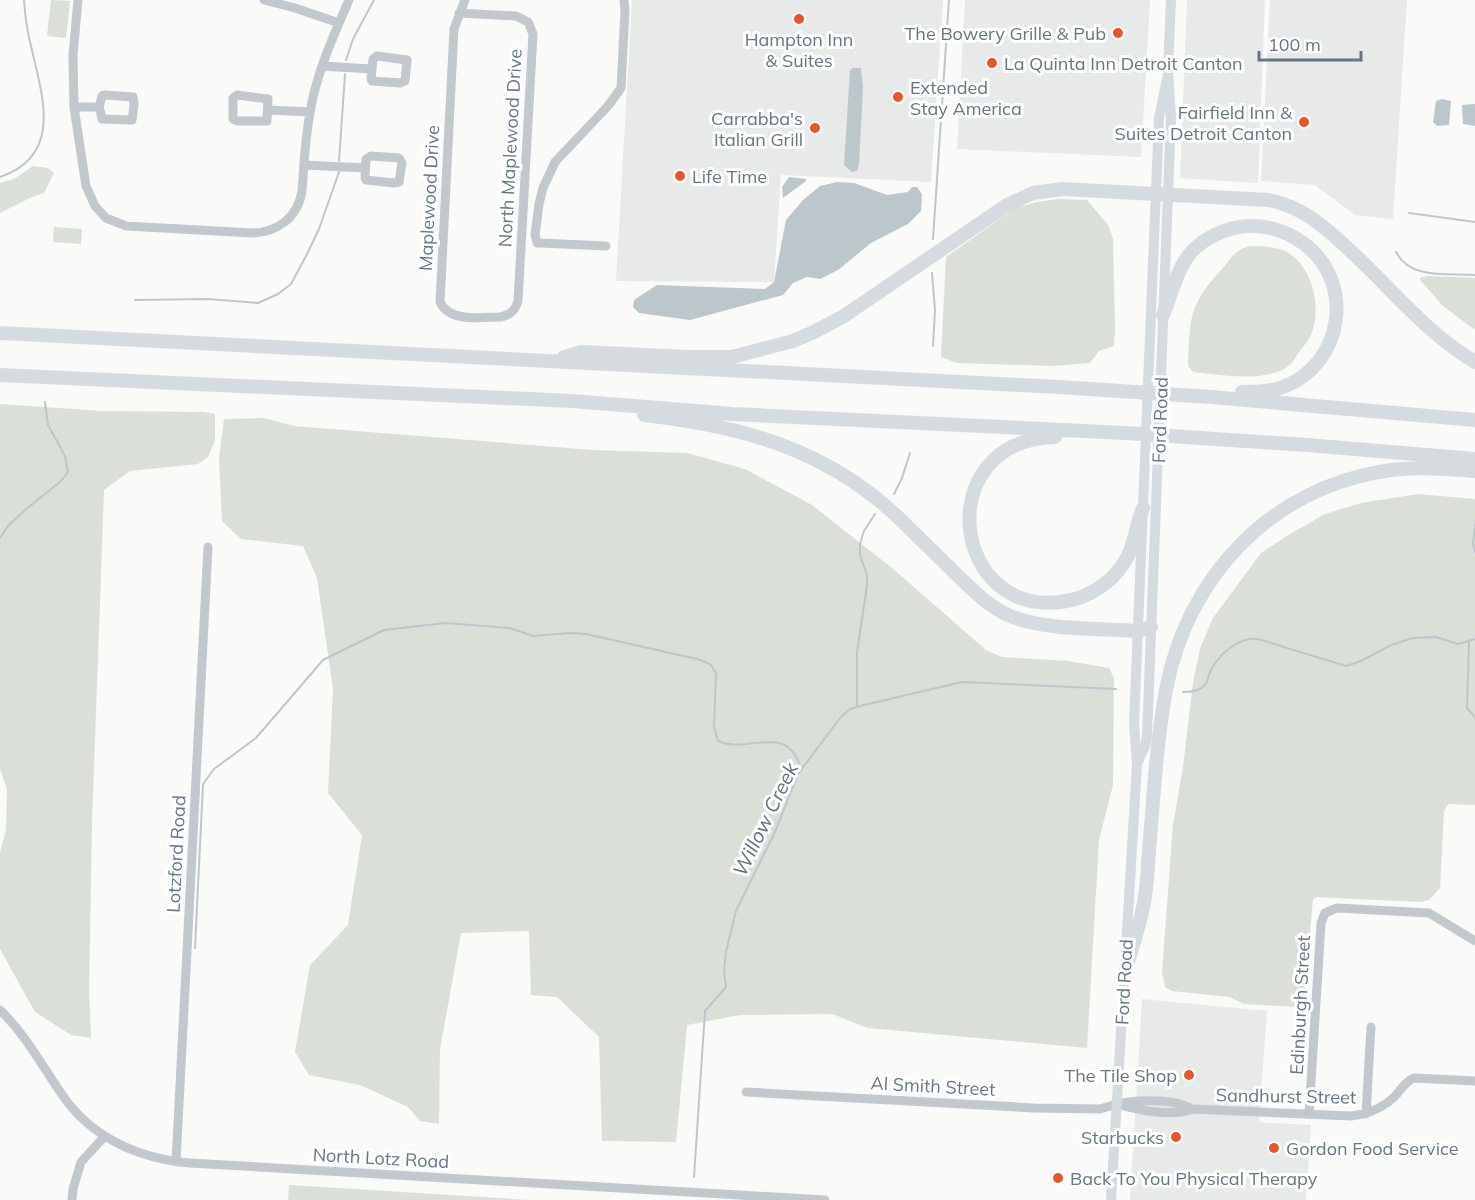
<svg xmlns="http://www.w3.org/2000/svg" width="1475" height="1200" font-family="Mulish,sans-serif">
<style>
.built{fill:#e8e9e9}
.green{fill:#dadfd7}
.water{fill:#bbc7cb}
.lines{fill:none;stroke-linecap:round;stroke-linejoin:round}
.stream{stroke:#bbc7cb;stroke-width:2}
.minor{stroke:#c3c8cc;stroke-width:9}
.major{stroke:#d6dbdf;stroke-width:10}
.highway{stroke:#d6dbdf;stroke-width:14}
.poi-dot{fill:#e4572e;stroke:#fff;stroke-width:2}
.labels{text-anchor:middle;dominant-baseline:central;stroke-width:6;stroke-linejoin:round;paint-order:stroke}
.poi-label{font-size:18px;fill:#657683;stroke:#fff;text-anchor:end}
.street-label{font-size:18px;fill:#657683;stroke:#fff}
.water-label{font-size:20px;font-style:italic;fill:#60757c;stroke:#fff}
</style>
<rect width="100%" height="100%" fill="#fafaf8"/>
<path class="built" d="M632,0h311l-12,182 -150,-7 -7,107 -158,-1z
M965,0h185l-9,157 -184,-8z
M1187,0h78l-7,183 -78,-5z
M1270,0h137l-14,219 -38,-4 -40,-30 -54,-4z
M1142,999l125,12 -8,111 52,3 -5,75h-176z"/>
<path class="green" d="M51,0l19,1 -4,37 -19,-2z
M33,166l15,2 6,5 -10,20 -12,4 -32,16v-30l14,-4z
M1059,199l28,1 21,25 5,14 2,90 -1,17 -15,5 -9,12 -37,3 -96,-3 -16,-6 5,-100 69,-49 22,-6z
M54,227l28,2 -1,15 -28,-2z
M1249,246c13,0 24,0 36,5 28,14 38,59 25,86 -3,5 -7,10 -11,15 -5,8 -9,15 -19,19 -28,10 -58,4 -87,1l-5,-6c2,-47 0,-60 33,-96 11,-12 11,-18 28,-24z
M1428,276l47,2v52l-32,-24 -23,-26 1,-3z
M0,404l102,7 102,1 11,2v26l-7,17 -10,7 -68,7 -26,19 -12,333 -3,169 2,46 -20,-3 -36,-23 -35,-63v-96l6,-23 1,-41 -7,-20z
M264,418l30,8 299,24 94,3 58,16 67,36 80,63 94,82 16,7 66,4 41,7 5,10 -1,107 -14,55 -12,208 -219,-20 -36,-14 -92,1 -53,10 -11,117 -74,-1 -3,-104 -42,-40 -26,-2 -2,-64 -68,2 -21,116 -1,75 -19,-3 -12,-14 -48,-22 -51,-10 -14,-23 15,-87 38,-40 14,-90 -34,-42 5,-104 -16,-111 -14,-32 -62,-7 -19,-18 -3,-63 5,-39z
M1418,494l57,5v306l-27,-1 -4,7 -4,77 -11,12 -9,2 -104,-5 -3,2 -9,100 -6,8 -54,-3 -15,-7 -57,-6 -7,-4 -3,-15 11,-147 10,-58 10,-84 7,-35 13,-30 48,-65 29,-19 35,-20 36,-11z
M289,1185l240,15h-241z"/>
<path class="water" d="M852,68h9l2,19 -4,77 -2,7 -5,1 -8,-7 6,-94z
M1442,99l9,2 -2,24 -12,1 -4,-4 3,-21z
M1475,104v22l-12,-2 -1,-19z
M789,177l17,2v2l-23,17 -1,-11z
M837,182l17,1 33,12 21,-3 4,-5h5l5,7 -1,17 -13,13 -37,19 -33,27 -18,9 -13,-2 -14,6 -10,12 -93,25 -51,-7 -6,-6 1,-7 23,-15 108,4 9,-7 12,-62 17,-20 17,-14z"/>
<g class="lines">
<path class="stream" d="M346,60l7,-21 21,-39
M339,161l6,-87
M0,177c64,-22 42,-82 31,-131 -4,-15 -6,-31 -7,-46
M1409,213l66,9
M933,239l16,-239
M1396,252c14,28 52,21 79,23
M932,273l3,37 -2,36
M135,300l73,-1 50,4 20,-9 13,-10 15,-28 13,-27 20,-57
M894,494l8,-16 8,-25
M1475,525l-2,19 2,8
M0,538l8,-12 17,-16 36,-29 7,-9 -3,-16 -17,-31 -3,-23
M1469,642l-2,66 8,9
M1183,692c8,0 17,-1 22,-7 3,-4 3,-9 5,-13 8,-17 29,-36 48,-33l88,27 15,-5 30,-16 22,-7 23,-1 22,7 17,-5
M857,706v-54l10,-66v-11l-7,-20v-11l4,-13 11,-17
M195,948l8,-164 11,-15 42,-31 67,-78 61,-30 61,-7 65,5 23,8 37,-3 16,1 111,25 13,5 6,9 -2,54 4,14c31,14 68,-20 83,27
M694,1177l11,-166 21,-24 -2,-16 2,-19 10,-41 39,-79 23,-58 43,-57 9,-8 14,-4 98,-23 154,7"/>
<path class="minor" d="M78,0l-5,55 1,52 12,79 9,20 11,12 20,8 127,7c25,-1 45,-16 49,-42 2,-26 3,-52 8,-78 6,-39 23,-76 39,-113
M264,0l31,8 44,15
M459,13l57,3 12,6 5,12 -15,267c-3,10 -8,14 -18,16 -19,0 -50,6 -60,-15l14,-273 11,-29
M377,56l30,4 -2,21 -5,2 -28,-2 -1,-2 2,-20z
M322,66l49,3
M104,95l29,2 1,8 -2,15 -30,-1 -2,-9 -3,-3 3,-3 2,-8z
M237,95l31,4 -1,22h-30l-4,-2v-21z
M74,107h23
M269,110l41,2
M371,156l28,2 3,5 -3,19 -5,1 -28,-3 -1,-2 1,-19z
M304,165l61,3
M606,246l-66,-3h-3l-2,-8 4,-31 4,-16 12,-26 53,-56 13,-18 4,-78 -1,-10
M0,1010c26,25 42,56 63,86 29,42 77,63 127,67l635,37
M746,1092l288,16 66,1 17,-5
M1192,1109c-17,-11 -55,-9 -75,-5 20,6 55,13 75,5l159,7c18,-2 33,-8 46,-22 6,-7 9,-13 17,-16l61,3
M1309,1114l12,-191 4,-10 12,-5 92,5 46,28
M1366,1114l5,-87
M176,1162l32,-615
M72,1200l1,-11 8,-27 24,-26"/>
<path class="major" d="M1137,764l8,-18 2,-10 21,-542 3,-75 -3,-49 3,-70
M1111,1200l26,-436 -3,-40 25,-606 9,-44"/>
<path class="highway" d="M1163,315c8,-19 13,-43 25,-59 13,-17 38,-29 60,-30 20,-1 38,5 55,17 53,38 41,121 -20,144 -13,5 -28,5 -41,5
M0,333l1059,54 152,10 264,23
M564,357l17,-5 107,5h44l61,-16 21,-9 30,-16 163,-111 26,-12 29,-4 206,11c31,6 51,22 74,43 44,39 82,89 133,119
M0,375l572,26 161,13 392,19 182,12 168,14
M644,415c99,11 186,35 259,107 17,17 35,34 52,51 16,15 32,33 53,42 35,16 91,13 130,16l13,-4
M1055,437c-126,3 -105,185 12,164 22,-4 44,-18 56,-37 12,-16 12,-38 20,-56
M1124,976c7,-26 17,-52 21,-79 3,-19 3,-39 5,-58 4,-50 7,-100 16,-149 21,-113 104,-201 219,-219 29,-5 60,-2 90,0"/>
</g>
<g class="poi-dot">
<circle cx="799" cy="19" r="6"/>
<circle cx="1118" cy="33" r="6"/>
<circle cx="992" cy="63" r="6"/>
<circle cx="898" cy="97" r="6"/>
<circle cx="1304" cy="122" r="6"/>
<circle cx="815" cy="128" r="6"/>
<circle cx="680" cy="176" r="6"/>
<circle cx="1189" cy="1075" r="6"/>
<circle cx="1176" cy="1137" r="6"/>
<circle cx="1274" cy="1148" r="6"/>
<circle cx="1058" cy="1178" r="6"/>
</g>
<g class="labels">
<g class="poi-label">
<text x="1106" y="33">The Bowery Grille &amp; Pub</text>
<text x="799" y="39" text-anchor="middle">Hampton Inn<tspan x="799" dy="21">&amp; Suites</tspan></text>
<text x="1004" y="63" text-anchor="start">La Quinta Inn Detroit Canton</text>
<text x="910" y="87" text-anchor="start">Extended<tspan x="910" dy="21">Stay America</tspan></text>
<text x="1292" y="112">Fairfield Inn &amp;<tspan x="1292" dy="21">Suites Detroit Canton</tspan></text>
<text x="803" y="118">Carrabba's<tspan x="803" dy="21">Italian Grill</tspan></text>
<text x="692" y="176" text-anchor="start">Life Time</text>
<text x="1177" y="1075">The Tile Shop</text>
<text x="1164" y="1137">Starbucks</text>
<text x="1286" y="1148" text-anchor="start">Gordon Food Service</text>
<text x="1070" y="1178" text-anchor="start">Back To You Physical Therapy</text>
</g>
<g class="street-label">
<text transform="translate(510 148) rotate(-87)">North Maplewood Drive</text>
<text transform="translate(429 198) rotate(-87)">Maplewood Drive</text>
<text transform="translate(1160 420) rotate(-88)">Ford Road</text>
<text transform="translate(176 854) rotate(-87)">Lotzford Road</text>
<text transform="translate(1124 982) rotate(-87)">Ford Road</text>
<text transform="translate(1300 1005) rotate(-87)">Edinburgh Street</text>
<text transform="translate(933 1086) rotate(3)">Al Smith Street</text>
<text transform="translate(1286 1096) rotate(1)">Sandhurst Street</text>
<text transform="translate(381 1158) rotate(3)">North Lotz Road</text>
</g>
<g class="water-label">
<text transform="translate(765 819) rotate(-64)">Willow Creek</text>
</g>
</g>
<path d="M1259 51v9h102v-9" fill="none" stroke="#657683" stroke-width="3"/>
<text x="1268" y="51" font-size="18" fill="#657683" stroke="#ffffff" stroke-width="4.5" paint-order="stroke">100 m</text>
</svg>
